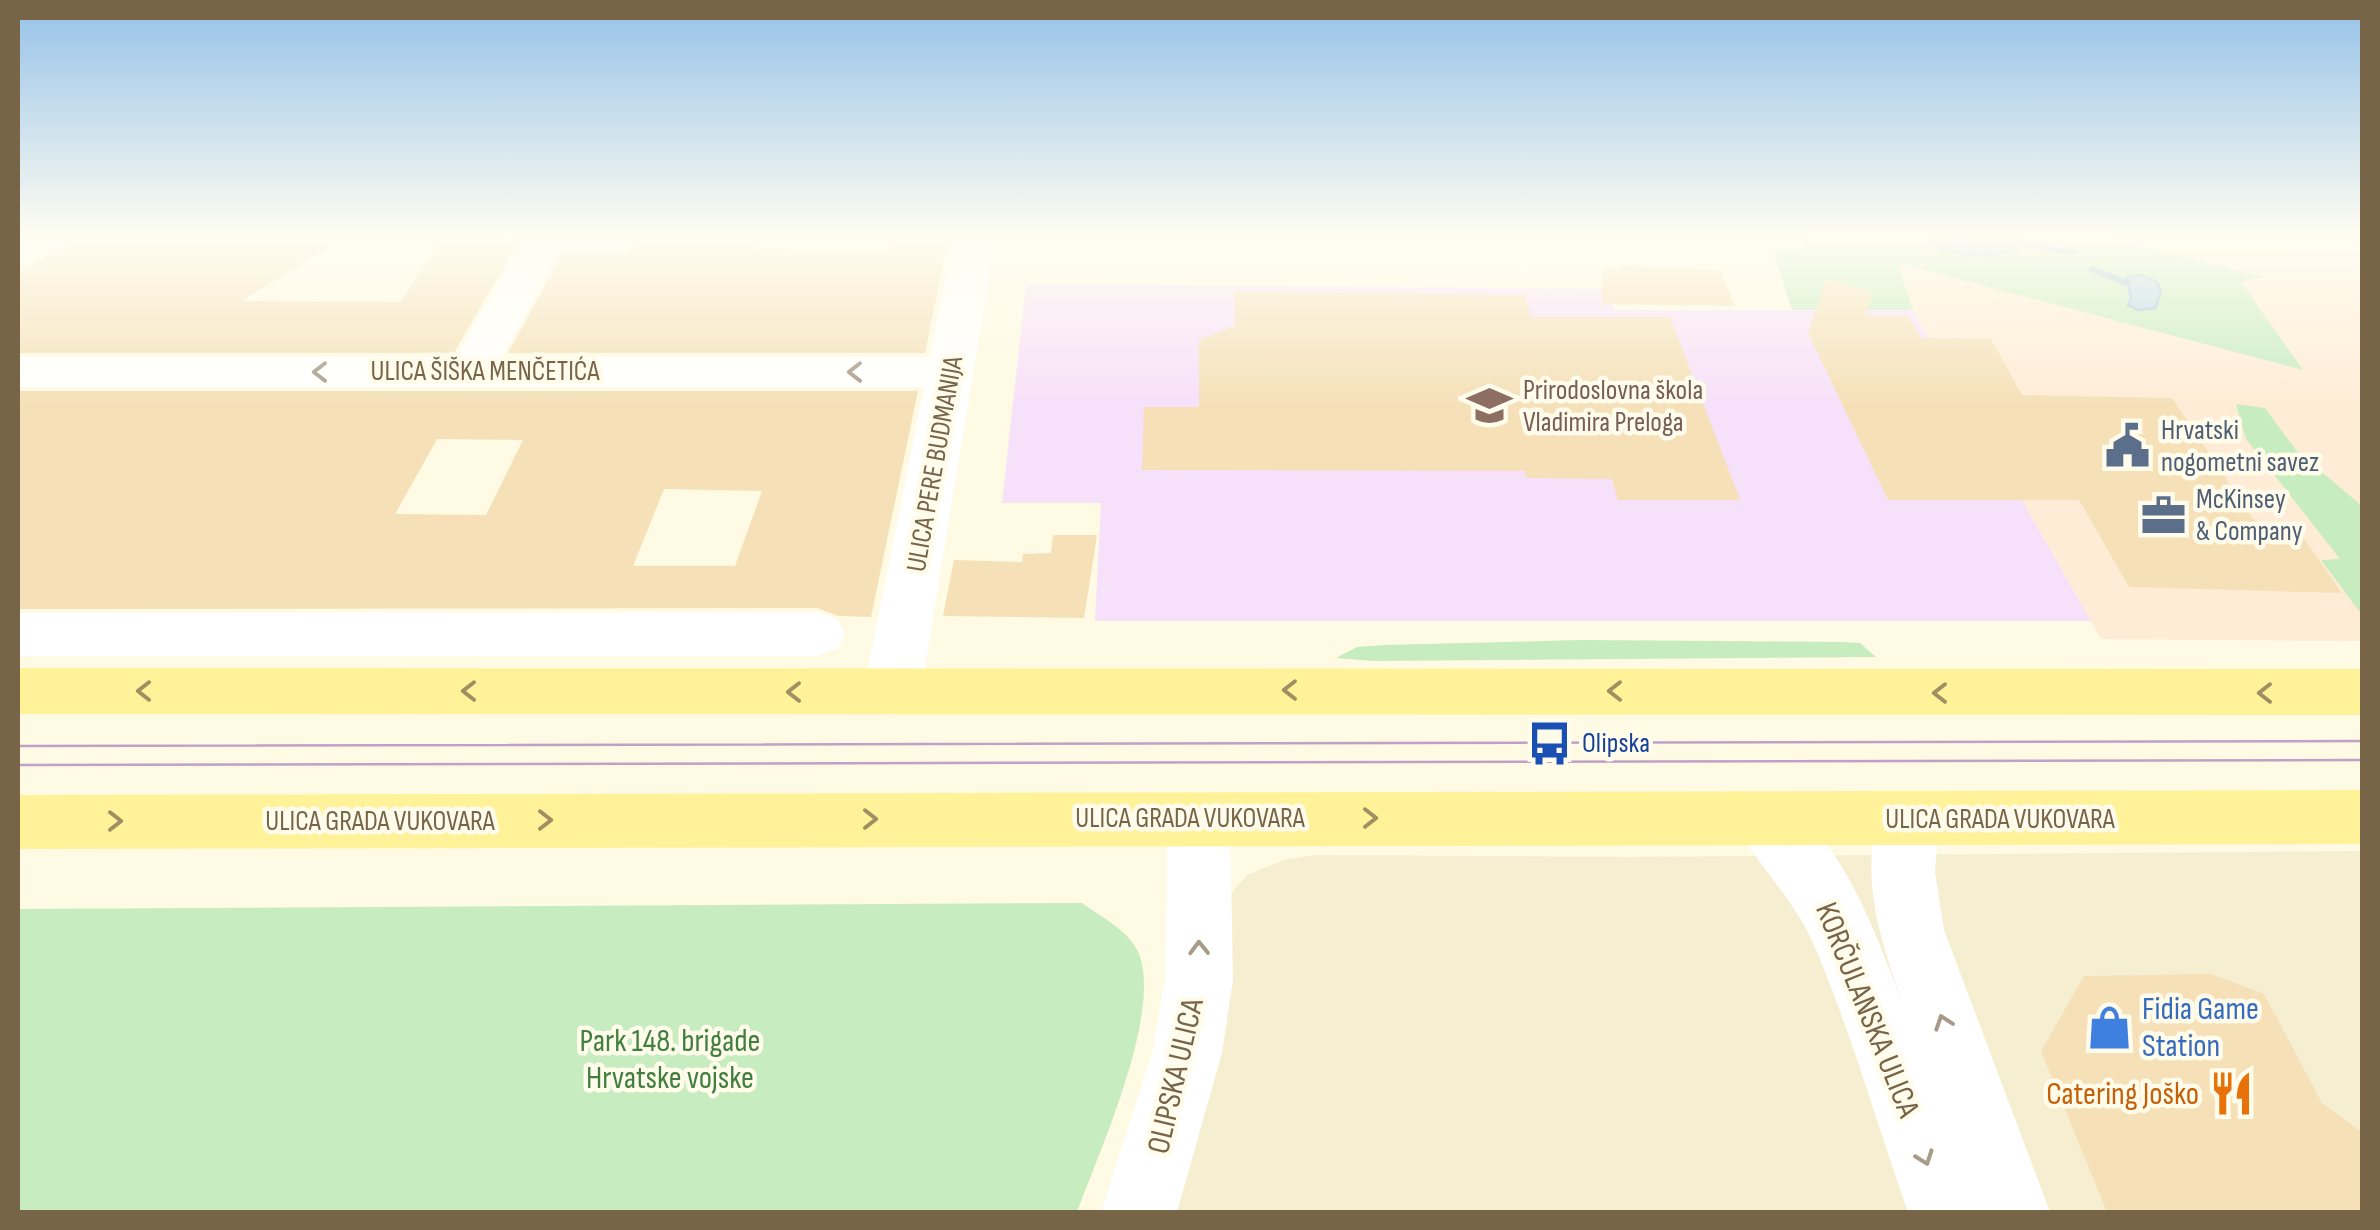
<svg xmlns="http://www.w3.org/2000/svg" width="2380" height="1230" font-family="'Sofia Sans Condensed',sans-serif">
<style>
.residential{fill:#f6eed1}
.commercial{fill:#ffecd6}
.education{fill:#f7e0fa}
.green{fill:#c7ecc0}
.water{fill:#b6d5e9;stroke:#9bc1db;stroke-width:2.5}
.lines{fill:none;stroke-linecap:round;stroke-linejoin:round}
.stream{fill:#9bc1db;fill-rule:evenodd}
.building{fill:#f5e0b8;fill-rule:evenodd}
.minor{fill:#fff;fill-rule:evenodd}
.major{fill:#fff299;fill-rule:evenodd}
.tram{stroke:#c0a0c8;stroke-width:2.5}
.oneway{stroke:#a79a87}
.oneway2{stroke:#a08f60}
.labels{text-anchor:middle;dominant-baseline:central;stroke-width:9;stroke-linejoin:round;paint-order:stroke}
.street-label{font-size:28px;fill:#786447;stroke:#fffceb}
.education-label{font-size:28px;fill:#785e54;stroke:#fffceb;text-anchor:start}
.service-label{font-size:28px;fill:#4e5e75;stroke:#fffceb;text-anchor:start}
.transit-label{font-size:28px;fill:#164399;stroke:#fffceb;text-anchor:start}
.near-shop-label{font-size:32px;fill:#366cbe;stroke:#fffceb;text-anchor:start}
.near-street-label{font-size:32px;fill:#786447;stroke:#fffceb}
.near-park-label{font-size:32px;fill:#417f3e;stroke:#fffceb}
.near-food-label{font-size:32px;fill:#c56008;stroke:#fffceb;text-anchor:end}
</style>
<rect width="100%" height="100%" fill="#fefae3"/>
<path class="residential" d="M2362,851v361h-1191l32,-99 25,-216 19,-22 40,-16 29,-4 313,2z"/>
<path class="commercial" d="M989,235h1373v406l-261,-2 -188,-329 -17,-47 -123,-13 -42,4 -225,-6v5l-483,1 -27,-7z"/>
<path class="education" d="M1026,284l581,5 7,21h299l178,311h-996l6,-118h-99z"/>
<path class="green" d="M1809,235h286l168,42 -22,5 62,88 -405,-107 15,47h-121l-19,-59h28z
M2236,404l29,4 31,42 66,56v109l-41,-55 19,-1 -94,-120z
M1583,640l258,2 19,1 16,14 -502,4 -38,-3 21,-11 27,-2z
M1082,903c19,14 48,28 57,51 23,60 -40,198 -62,258h-1059v-303z"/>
<path class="water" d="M1938,235h74l14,10c-28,15 -67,14 -96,-1v-6z
M2141,275l16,7 4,10 -6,16 -17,2 -10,-5 3,-6 -4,-22z"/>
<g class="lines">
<path class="stream" d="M1913,235h17l5,3 -5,3z
M2026,242l47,7 5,3 -5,3 -51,-8 -1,-2z
M2093,266l38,15 1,2 -5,3 -4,-1 -34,-14v-4z"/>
</g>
<path class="building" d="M87,235h262l-108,66 160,1 44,-67h77l-68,118h-436v-80z
M649,235h113l-5,14 132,3 4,-17h56l-24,118h-417l55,-100h63z
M1621,266l99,4 15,36 -133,-2v-35h20z
M1826,279l47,13 -7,24h42l13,22 70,1 31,56 150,3 88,131 38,1 44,63 -213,-6 -50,-87h-191l-80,-167z
M1234,292l291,3 6,22h139l70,183h-122l-6,-21 -85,-1 -2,-7 -383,-1 2,-63h55v-67l36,-14z
M18,391h900l-47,226 -32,-1 -22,-8 -799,1zM437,439l86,1 -37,75 -91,-1zM664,489l98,2 -27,75h-102z
M1053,535h44l-13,83 -141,-2 11,-56 68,2 1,-8 28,-1z
M2211,974l53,20 58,109 40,29v80h-255l-66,-161 43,-75z"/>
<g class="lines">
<path class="minor" d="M18,235h36l-6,9 -30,12z
M526,235h42l-66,122h428l24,-122h42l-75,457 -9,16 -20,7 -20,-7 -9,-16 61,-305h-906v-30h438z
M817,612l20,7 8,15 -8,15 -20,7h-799v-43z
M1199,791l22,8 9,19 3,162 -11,73 -45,159h-76l51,-159 13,-73 3,-162 9,-19z
M1765,793c72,26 113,146 138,212 -22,-65 -49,-138 -17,-204l22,-8 22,8 9,19 -4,52 9,58 106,282h-142c-31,-87 -58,-184 -95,-269 -20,-46 -58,-79 -79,-123l9,-19z"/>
<path class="major" d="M18,668l2344,1v46l-2344,-1z
M2362,790v54l-2344,5v-54z"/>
<path class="tram" d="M18,746l2344,-5
M18,765l2344,-5"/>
</g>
<defs><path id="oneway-chevron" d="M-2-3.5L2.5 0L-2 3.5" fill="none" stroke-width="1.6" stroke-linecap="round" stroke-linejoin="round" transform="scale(2.5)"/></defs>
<g class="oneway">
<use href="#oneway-chevron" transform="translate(320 372) rotate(180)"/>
<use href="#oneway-chevron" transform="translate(855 372) rotate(-180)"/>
<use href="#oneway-chevron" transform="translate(1199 948) rotate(-91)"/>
<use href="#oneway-chevron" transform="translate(1943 1022) rotate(-109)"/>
<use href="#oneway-chevron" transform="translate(1925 1158) rotate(70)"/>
</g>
<g class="oneway2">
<use href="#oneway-chevron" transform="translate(1290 690) rotate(180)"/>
<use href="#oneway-chevron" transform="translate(144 691) rotate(-180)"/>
<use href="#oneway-chevron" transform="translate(469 691) rotate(-180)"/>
<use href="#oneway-chevron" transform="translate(1615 691) rotate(-180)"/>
<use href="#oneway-chevron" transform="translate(794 692) rotate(-180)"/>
<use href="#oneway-chevron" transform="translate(1940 693) rotate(-180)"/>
<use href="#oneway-chevron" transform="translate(2265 693) rotate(180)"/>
<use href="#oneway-chevron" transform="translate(1370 818)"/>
<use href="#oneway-chevron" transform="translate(870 819)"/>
<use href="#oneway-chevron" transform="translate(545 820)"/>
<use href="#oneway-chevron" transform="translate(115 821)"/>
</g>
<linearGradient id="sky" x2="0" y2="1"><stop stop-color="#94c1e8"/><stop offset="0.58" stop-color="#fffdf2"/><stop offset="1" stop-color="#fffdf2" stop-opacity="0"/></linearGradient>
<rect width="2380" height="407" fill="url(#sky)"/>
<defs>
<symbol id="school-bare" viewBox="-9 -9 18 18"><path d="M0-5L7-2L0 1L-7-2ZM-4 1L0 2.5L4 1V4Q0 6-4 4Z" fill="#8d6e63" stroke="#fffceb" stroke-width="2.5" paint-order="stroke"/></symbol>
<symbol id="civic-bare" viewBox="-9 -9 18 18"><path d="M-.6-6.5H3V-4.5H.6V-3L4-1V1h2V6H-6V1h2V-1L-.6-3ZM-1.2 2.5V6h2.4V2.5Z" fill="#5c6f8a" stroke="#fffceb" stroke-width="2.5" paint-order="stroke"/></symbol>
<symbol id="office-bare" viewBox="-9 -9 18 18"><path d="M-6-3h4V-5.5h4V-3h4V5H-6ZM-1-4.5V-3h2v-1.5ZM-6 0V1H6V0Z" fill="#5c6f8a" stroke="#fffceb" stroke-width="2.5" paint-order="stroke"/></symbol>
<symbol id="bus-bare" viewBox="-9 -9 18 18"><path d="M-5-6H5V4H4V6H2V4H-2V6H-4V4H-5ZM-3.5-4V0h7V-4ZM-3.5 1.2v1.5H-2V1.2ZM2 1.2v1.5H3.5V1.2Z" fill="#1a4fb4" stroke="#fffceb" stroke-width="2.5" paint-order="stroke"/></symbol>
<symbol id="shop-bare" viewBox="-9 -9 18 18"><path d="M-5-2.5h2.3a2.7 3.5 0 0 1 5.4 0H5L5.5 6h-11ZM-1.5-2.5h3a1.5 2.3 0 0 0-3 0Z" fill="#3f7fe0" stroke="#fffceb" stroke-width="2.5" paint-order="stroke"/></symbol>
<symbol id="restaurant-bare" viewBox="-9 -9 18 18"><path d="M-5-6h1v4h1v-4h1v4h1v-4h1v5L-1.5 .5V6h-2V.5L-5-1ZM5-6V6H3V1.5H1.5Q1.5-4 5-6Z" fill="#e8710a" stroke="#fffceb" stroke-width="2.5" paint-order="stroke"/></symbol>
</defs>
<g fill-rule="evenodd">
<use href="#school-bare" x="1458" y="374" width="63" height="63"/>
<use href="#civic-bare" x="2096" y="414" width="63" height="63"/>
<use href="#office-bare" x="2132" y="484" width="63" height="63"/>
<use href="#bus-bare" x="1518" y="712" width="63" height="63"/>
<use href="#shop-bare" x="2078" y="996" width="63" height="63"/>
<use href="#restaurant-bare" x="2200" y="1062" width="63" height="63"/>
</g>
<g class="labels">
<g class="street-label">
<text x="485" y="371">ULICA ŠIŠKA MENČETIĆA</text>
<text transform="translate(935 464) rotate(-80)">ULICA PERE BUDMANIJA</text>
<text x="1190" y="818">ULICA GRADA VUKOVARA</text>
<text x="2000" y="819">ULICA GRADA VUKOVARA</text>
<text x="380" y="821">ULICA GRADA VUKOVARA</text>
</g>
<g class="education-label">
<text x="1523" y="390">Prirodoslovna škola<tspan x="1523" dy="32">Vladimira Preloga</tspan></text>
</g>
<g class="service-label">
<text x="2161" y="430">Hrvatski<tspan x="2161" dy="32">nogometni savez</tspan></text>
<text x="2196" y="499">McKinsey<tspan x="2196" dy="32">&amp; Company</tspan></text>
</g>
<g class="transit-label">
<text x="1582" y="743">Olipska</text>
</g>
<g class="near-shop-label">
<text x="2142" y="1009">Fidia Game<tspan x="2142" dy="37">Station</tspan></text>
</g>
<g class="near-street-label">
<text transform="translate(1867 1010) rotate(68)">KORČULANSKA ULICA</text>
<text transform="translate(1176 1076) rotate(-77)">OLIPSKA ULICA</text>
</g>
<g class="near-park-label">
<text x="670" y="1041">Park 148. brigade<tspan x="670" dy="37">Hrvatske vojske</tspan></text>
</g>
<g class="near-food-label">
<text x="2199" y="1094">Catering Joško</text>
</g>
</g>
<rect width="2380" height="1230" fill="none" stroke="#786447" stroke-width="40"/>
</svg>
